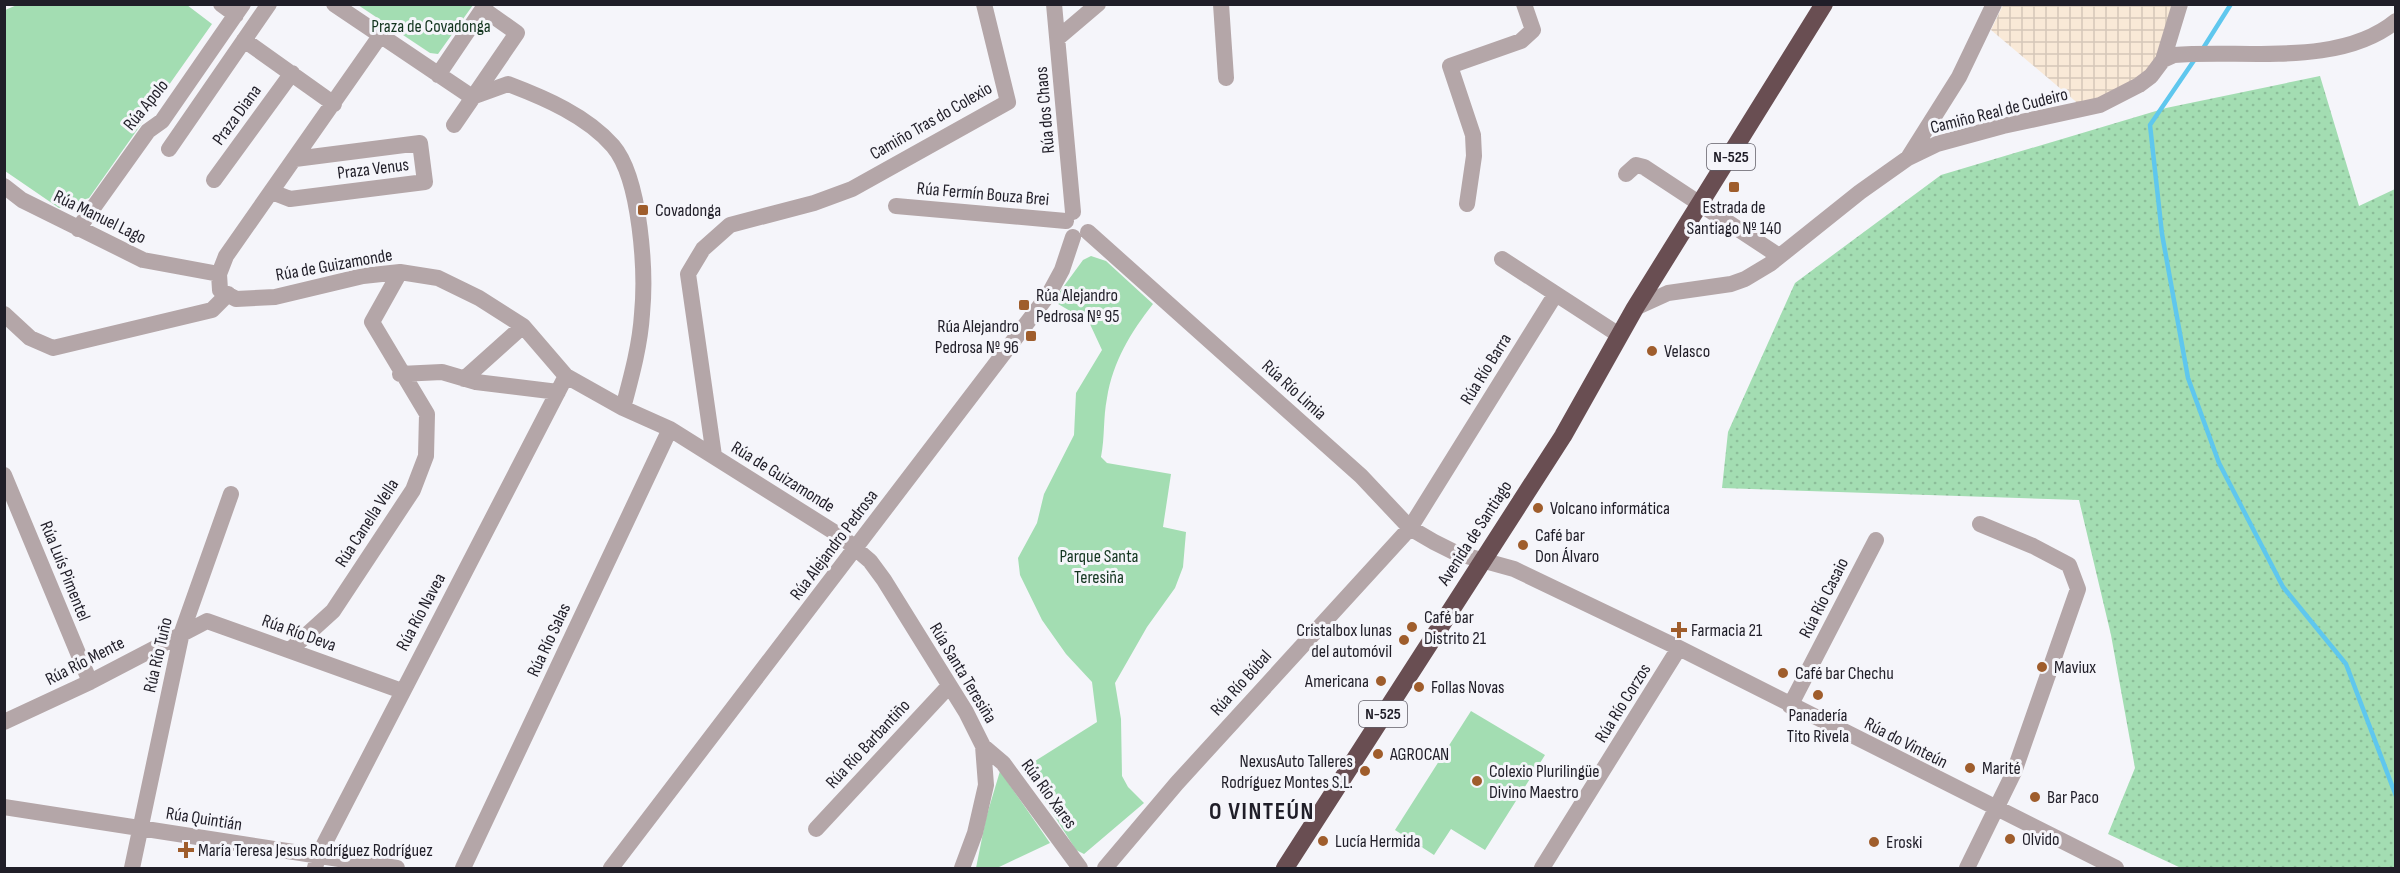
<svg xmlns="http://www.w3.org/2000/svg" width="2400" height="873" font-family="'Sofia Sans Condensed',sans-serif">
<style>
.industrial{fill:url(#industrial-grid)}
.grass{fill:url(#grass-dots)}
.park{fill:#a3ddb2}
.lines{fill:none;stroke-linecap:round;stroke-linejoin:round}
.stream{stroke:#5fc7ee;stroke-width:4.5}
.minor{stroke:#b4a6a8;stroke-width:16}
.highway{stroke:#694e52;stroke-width:18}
.poi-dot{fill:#9f5d2c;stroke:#f5f5fa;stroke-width:2}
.labels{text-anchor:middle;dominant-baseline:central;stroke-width:6;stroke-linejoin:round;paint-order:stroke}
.shield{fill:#f5f5fa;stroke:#605e67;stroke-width:1.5}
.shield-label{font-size:16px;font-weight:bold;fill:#201e28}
.park-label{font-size:18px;fill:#13351f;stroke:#f5f5fa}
.street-label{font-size:18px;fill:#201e28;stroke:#f5f5fa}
.poi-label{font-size:18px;fill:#201e28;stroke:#f5f5fa;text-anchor:start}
.district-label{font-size:24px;font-weight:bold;letter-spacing:1.5px;fill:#201e28;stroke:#f5f5fa}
</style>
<defs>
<pattern id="industrial-grid" width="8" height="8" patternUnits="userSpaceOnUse" patternTransform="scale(1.5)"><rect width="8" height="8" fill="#f9e9d7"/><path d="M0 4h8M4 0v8" fill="none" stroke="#d5c7b9"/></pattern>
<pattern id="grass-dots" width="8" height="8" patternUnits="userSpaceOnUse" patternTransform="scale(1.5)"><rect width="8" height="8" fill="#a3ddb2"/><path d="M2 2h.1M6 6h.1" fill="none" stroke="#8cbd99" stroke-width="1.8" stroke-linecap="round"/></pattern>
</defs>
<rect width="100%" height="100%" fill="#f5f5fa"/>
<path class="industrial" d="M2003,5h184l-10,34 -34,37 -62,30 -90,-76z"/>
<path class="grass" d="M2320,76l39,130 36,-17v679h-214l-73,-34 27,-66 -24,-133 -32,-135 -357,-12 6,-56 67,-149 146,-108 225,-67z"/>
<path class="park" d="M17,5h170l25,19 -123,174 -30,10 -54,-37v-161z
M358,5h115l-35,49 -8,-1z
M1091,256l15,5 47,43c-22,28 -40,57 -46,94 -4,20 -2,39 -6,59l6,6 64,11 -8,53 23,5 -3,35 -8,21 -28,39 -32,56 6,36 1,57 6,11 16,16 -60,51 -8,-4 -52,-82 73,-46 -5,-40 -26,-28 -24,-34 -22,-45 -2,-17 19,-35 7,-29 30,-59 2,-42 26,-43 -13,-28 -36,-21 30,-41z
M1471,711l74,44 -60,95 -34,-21 -17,26 -39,-25z
M1000,771l50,72 -53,25h-21l10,-50z"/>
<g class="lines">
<path class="stream" d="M2202,50l29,-46
M2195,59l-45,66 12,109 26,144 31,85 64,124 63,77 50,132"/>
<path class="minor" d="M221,4l15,11
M334,4l138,93
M1054,4l19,208
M1221,4l5,74
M380,36l-154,220 -7,18 1,16 16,9 39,-2 88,-21 37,-4 38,6 41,20 44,28 43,50 57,32 47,21 172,108 28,24 14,19 82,132 17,34 3,39 -11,48 -13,35
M1058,38l40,-34
M244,40l90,64
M2163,60l17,-56
M438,75l48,-71
M472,97l36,-13c37,14 79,32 105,62 28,33 33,127 29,168 -2,32 -11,64 -19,94
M454,125l63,-92 -34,-24
M169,149l100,-145
M1908,158l51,-81 35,-73
M1626,174l10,-9 8,2 135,89
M214,180l78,-107
M4,186l18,14 121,60 76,14
M272,192l18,7 135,-17 -5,-39 -125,16
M1467,204l7,-48 -1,-21 -23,-69 71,-25 12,-11 -9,-26
M896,206l170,15
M78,229l70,-98 14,-10 81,-117
M1088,232l273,244 49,52 24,14 22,11 58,16 165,79 437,220
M1502,259l117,76
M1635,308l33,-15 63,-9 14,-5 25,-15 90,-72 48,-34 29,-14 66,-18 97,-21 39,-20 12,-9 12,-16 11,-5c68,-6 165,13 222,-34
M4,314l26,24 23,10 159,-38 16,-16
M400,374l42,-2 34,10 82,10
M464,379l59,-53
M714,456l-26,-182 15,-25 27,-24 84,-22 38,-14 156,-87 -24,-98
M4,475l86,207
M290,650l43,-39 80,-121 13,-34 1,-42 -55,-92 28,-50
M1790,706l86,-166
M4,722l86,-40 117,-61 195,70
M983,746l20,17 77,105
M4,807l393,61
M816,829l133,-143
M132,868l50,-236 49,-138
M315,868l3,-12 248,-480
M463,868l207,-439
M611,868l438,-574 13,-24 11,-33
M1105,868l72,-85 233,-255 145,-233
M1542,868l137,-220
M1967,868l47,-96 64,-183 -9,-24 -36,-19 -53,-22"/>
<path class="highway" d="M1285,868l278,-432 72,-128 189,-304"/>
</g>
<g class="poi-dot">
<rect x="1728" y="181" width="12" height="12" rx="3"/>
<rect x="637" y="204" width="12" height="12" rx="3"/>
<rect x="1018" y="299" width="12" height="12" rx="3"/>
<rect x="1025" y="330" width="12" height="12" rx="3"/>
<circle cx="1652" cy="351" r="6"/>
<circle cx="1538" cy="508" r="6"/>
<circle cx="1523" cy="545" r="6"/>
<circle cx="1412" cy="627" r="6"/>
<path d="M1676 621h6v6h6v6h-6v6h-6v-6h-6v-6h6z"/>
<circle cx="1404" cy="640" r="6"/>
<circle cx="2042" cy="667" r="6"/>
<circle cx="1783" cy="673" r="6"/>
<circle cx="1381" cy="681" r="6"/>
<circle cx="1419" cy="687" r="6"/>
<circle cx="1818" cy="695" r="6"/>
<circle cx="1378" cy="754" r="6"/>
<circle cx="1970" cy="768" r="6"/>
<circle cx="1365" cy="771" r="6"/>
<circle cx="1477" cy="781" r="6"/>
<circle cx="2035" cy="797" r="6"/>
<circle cx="2010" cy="839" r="6"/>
<circle cx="1323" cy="841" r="6"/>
<circle cx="1874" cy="842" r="6"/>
<path d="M183 841h6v6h6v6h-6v6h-6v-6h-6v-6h6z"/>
</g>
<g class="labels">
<g class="shield">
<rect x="1707" y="144" width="48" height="26" rx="4.5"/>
<rect x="1359" y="701" width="48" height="26" rx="4.5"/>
</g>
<g class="shield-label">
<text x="1731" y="157">N-525</text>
<text x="1383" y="714">N-525</text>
</g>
<g class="park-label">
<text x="431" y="26">Praza de Covadonga</text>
<text x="1099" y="556">Parque Santa<tspan x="1099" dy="21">Teresiña</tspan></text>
</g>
<g class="street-label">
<text transform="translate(146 105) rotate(-51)">Rúa Apolo</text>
<text transform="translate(1045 110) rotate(-95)">Rúa dos Chaos</text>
<text transform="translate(1999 111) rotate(-14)">Camiño Real de Cudeiro</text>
<text transform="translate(237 115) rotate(-54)">Praza Diana</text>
<text transform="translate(931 121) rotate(-30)">Camiño Tras do Colexio</text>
<text transform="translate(373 169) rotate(-7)">Praza Venus</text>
<text transform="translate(983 194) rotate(5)">Rúa Fermín Bouza Brei</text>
<text transform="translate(100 217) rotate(26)">Rúa Manuel Lago</text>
<text transform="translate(334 265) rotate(-10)">Rúa de Guizamonde</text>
<text transform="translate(1486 369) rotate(-58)">Rúa Río Barra</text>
<text transform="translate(1294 390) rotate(42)">Rúa Río Limia</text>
<text transform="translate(783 477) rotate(32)">Rúa de Guizamonde</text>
<text transform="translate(367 523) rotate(-57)">Rúa Canella Vella</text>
<text transform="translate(1475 533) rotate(-57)">Avenida de Santiago</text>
<text transform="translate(834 545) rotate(-53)">Rúa Alejandro Pedrosa</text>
<text transform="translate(65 571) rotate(68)">Rúa Luís Pimentel</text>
<text transform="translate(1824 598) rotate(-63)">Rúa Río Casaio</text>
<text transform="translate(421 612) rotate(-62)">Rúa Río Navea</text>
<text transform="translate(299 633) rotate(20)">Rúa Río Deva</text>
<text transform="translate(549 640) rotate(-65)">Rúa Río Salas</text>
<text transform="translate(158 655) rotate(-77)">Rúa Río Tuño</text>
<text transform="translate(85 661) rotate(-27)">Rúa Río Mente</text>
<text transform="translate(963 673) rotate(59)">Rúa Santa Teresiña</text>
<text transform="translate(1241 683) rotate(-48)">Rúa Río Búbal</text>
<text transform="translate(1623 703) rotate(-58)">Rúa Río Corzos</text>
<text transform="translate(1906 743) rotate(27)">Rúa do Vinteún</text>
<text transform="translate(868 744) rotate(-47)">Rúa Río Barbantiño</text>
<text transform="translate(1049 794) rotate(54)">Rúa Río Xares</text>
<text transform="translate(204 819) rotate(9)">Rúa Quintián</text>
</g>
<g class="poi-label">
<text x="1734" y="207" text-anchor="middle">Estrada de<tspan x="1734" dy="21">Santiago Nº 140</tspan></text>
<text x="655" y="210">Covadonga</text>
<text x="1036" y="295">Rúa Alejandro<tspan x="1036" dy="21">Pedrosa Nº 95</tspan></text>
<text x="1019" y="326" text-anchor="end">Rúa Alejandro<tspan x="1019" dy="21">Pedrosa Nº 96</tspan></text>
<text x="1664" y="351">Velasco</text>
<text x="1550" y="508">Volcano informática</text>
<text x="1535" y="535">Café bar<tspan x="1535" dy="21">Don Álvaro</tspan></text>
<text x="1424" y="617">Café bar<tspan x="1424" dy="21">Distrito 21</tspan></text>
<text x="1392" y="630" text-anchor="end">Cristalbox lunas<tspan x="1392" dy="21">del automóvil</tspan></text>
<text x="1691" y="630">Farmacia 21</text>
<text x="2054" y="667">Maviux</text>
<text x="1795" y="673">Café bar Chechu</text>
<text x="1369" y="681" text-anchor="end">Americana</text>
<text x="1431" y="687">Follas Novas</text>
<text x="1818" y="715" text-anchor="middle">Panadería<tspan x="1818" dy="21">Tito Rivela</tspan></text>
<text x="1390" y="754">AGROCAN</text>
<text x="1353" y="761" text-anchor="end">NexusAuto Talleres<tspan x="1353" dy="21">Rodríguez Montes S.L.</tspan></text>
<text x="1982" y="768">Marité</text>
<text x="1489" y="771">Colexio Plurilingüe<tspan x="1489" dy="21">Divino Maestro</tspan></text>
<text x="2047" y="797">Bar Paco</text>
<text x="2022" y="839">Olvido</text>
<text x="1335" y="841">Lucía Hermida</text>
<text x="1886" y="842">Eroski</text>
<text x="198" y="850">María Teresa Jesus Rodríguez Rodríguez</text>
</g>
<g class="district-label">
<text x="1262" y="811">O VINTEÚN</text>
</g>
</g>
<rect width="2400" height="873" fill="none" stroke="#201e28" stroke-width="12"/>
</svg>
